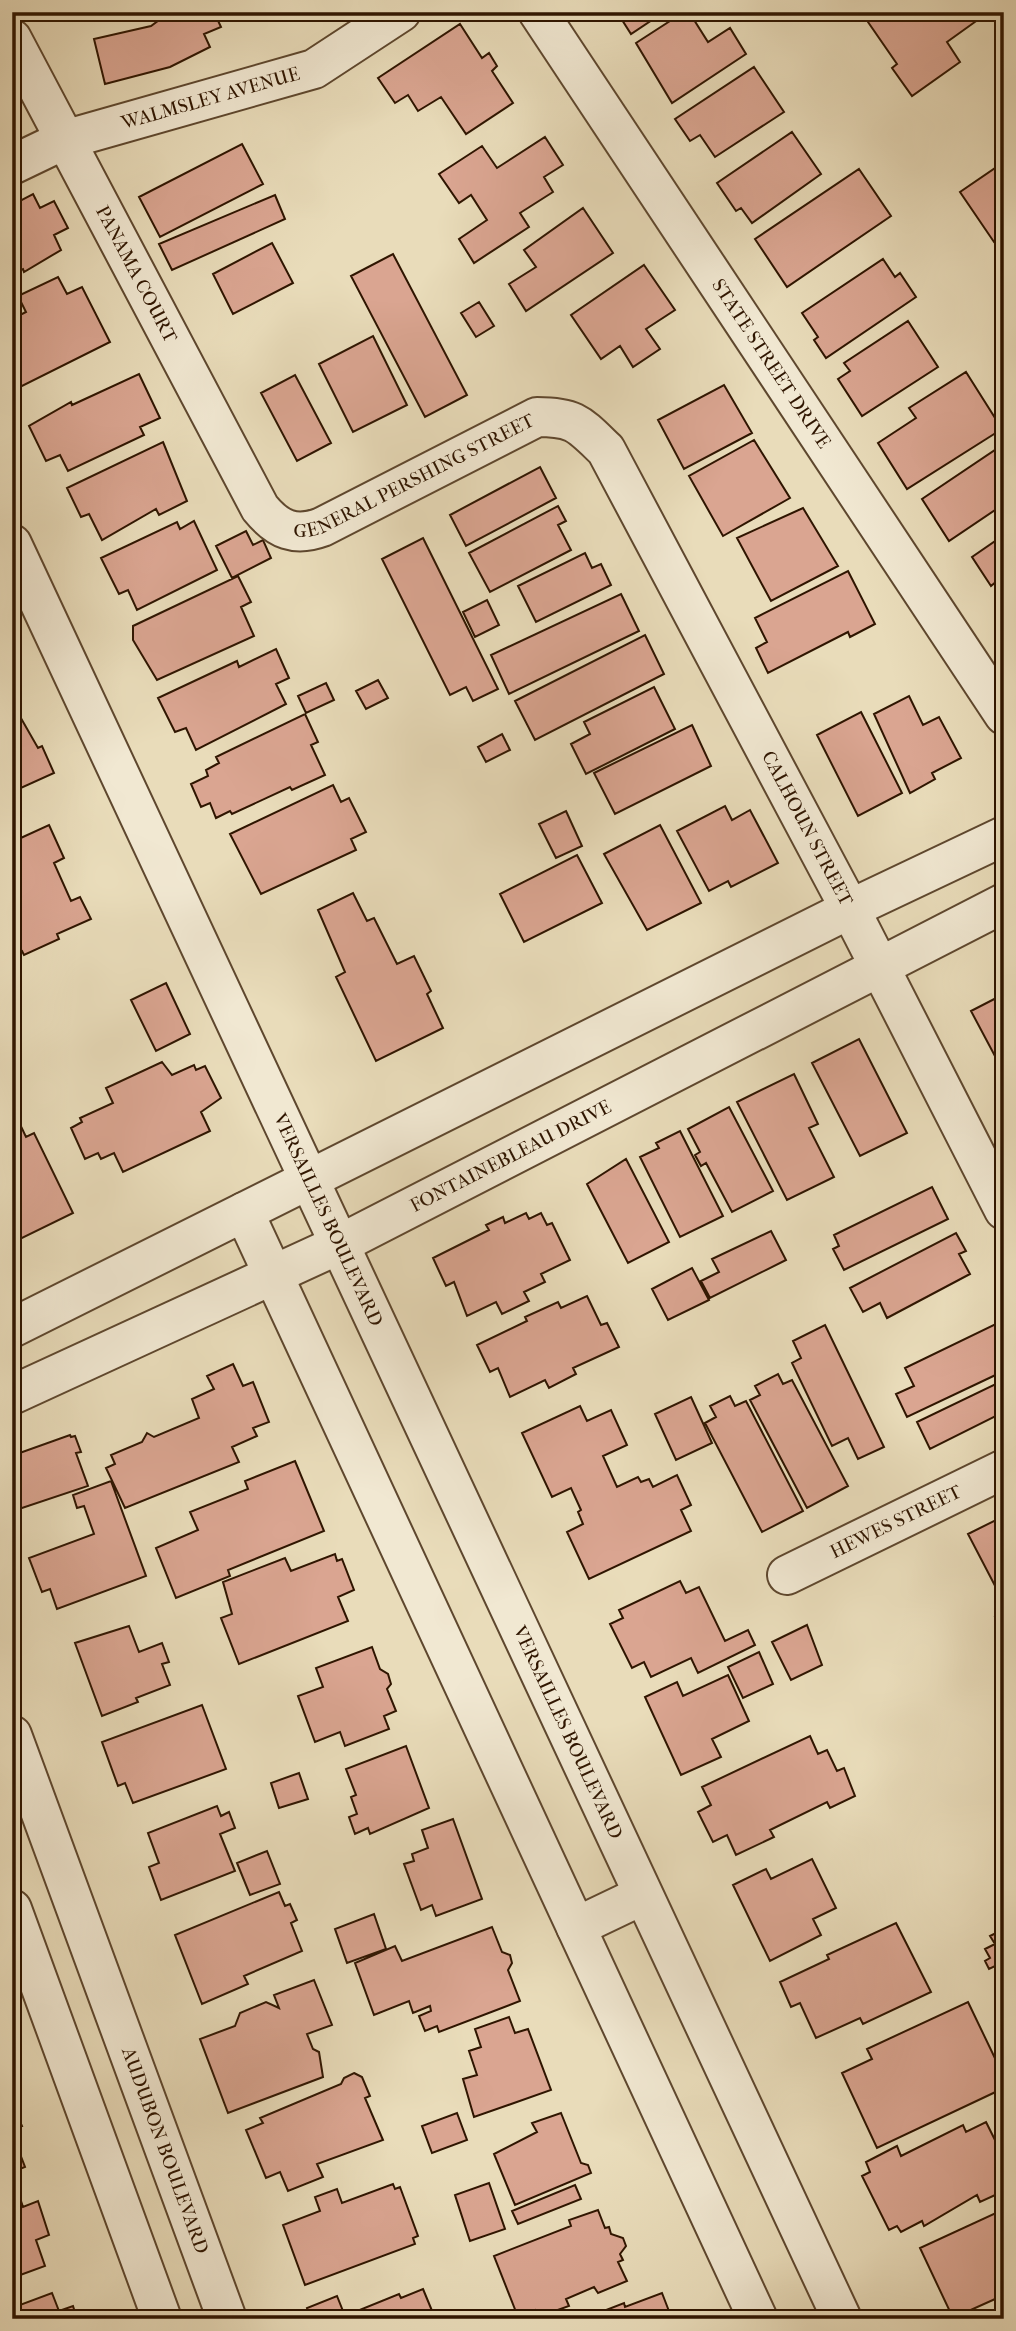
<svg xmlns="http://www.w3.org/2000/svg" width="1016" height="2331" font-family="'IM FELL French Canon',serif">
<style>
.building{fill:#daa591;stroke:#2f1500;stroke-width:2}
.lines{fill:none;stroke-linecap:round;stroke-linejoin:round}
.minor-casing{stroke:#5e472e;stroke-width:42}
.tertiary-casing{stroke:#5e472e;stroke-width:42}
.minor{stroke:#f1e8d2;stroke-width:38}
.tertiary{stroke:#f1e8d2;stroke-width:38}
.labels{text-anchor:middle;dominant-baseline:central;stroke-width:5;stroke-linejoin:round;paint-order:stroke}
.street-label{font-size:19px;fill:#2f1500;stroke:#f1e8d2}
</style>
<rect width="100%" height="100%" fill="#e9dcba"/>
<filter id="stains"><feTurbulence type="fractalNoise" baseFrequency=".00286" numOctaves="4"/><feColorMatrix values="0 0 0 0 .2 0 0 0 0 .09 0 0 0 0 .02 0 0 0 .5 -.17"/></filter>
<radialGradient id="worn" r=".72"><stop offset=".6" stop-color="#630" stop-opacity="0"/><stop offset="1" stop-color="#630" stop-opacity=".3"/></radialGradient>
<path class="building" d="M170,12h44l7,15 -17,7 6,13 -40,20 -65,17 -11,-45 57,-13z
M617,12h47l-33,22z
M684,12h5l19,30 22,-14 16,26 -74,49 -36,-60z
M882,12h103l1,2 -39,28 13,20 -48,34 -20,-28 5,-4 -29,-42z
M460,24l22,34 7,-5 8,13 -5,5 21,32 -47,31 -25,-37 -23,14 -10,-16 -13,8 -17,-25z
M754,67l30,45 -69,45 -15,-22 -10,6 -15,-22z
M792,132l29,42 -69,49 -11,-15 -5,3 -19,-28z
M545,137l18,28 -19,12 9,15 -33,21 9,14 -55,36 -15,-24 28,-19 -16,-25 -12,8 -20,-29 43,-28 15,22z
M242,144l21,40 -103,53 -21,-40z
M1004,162v74l-10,6 -34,-50z
M859,169l32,47 -104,71 -32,-48z
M33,194l7,14 14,-7 14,27 -14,7 7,15 -37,22 -1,-3 -11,5v-69z
M275,195l10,24 -113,51 -13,-26z
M583,208l30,45 -87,58 -17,-27 27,-17 -12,-17z
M272,243l21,40 -60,31 -20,-40z
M393,254l74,141 -42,22 -74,-141z
M883,259l12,18 5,-4 16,24 -90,61 -12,-18 4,-3 -16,-24z
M644,265l31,45 -29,19 14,20 -27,18 -13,-21 -19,13 -30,-44z
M58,277l9,17 15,-7 28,55 -94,47 -4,-6v-64l14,-7 -8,-16z
M479,302l15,24 -18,11 -15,-24z
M908,321l30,46 -76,49 -24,-37 12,-8 -6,-8z
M373,336l34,69 -54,27 -34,-68z
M966,372l36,57 -95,60 -29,-46 38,-25 -7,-10z
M139,374l21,44 -20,9 4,8 -76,36 -8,-16 -14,6 -17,-35 42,-24 1,3z
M295,375l36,68 -34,18 -36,-68z
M724,385l28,48 -68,36 -26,-49z
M754,440l36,58 -67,38 -34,-60z
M163,442l24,59 -28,14 -3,-6 -54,31 -13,-26 -8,3 -14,-29z
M995,450l9,13v41l-55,37 -27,-42z
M540,467l16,31 -90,48 -16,-31z
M558,506l8,15 -8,4 13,25 -81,42 -21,-39z
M803,508l35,58 -67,35 -34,-63z
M194,521l23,49 -80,40 -9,-20 -9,4 -18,-36 76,-36 3,7z
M246,531l7,14 10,-5 8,18 -39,20 -16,-32z
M1004,535v55l-7,-9 -6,5 -19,-29z
M423,538l75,151 -25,12 -7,-14 -16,8 -68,-136z
M585,553l7,15 9,-4 10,21 -75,37 -18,-36z
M848,571l27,53 -25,13 -2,-5 -80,41 -12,-25 11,-6 -12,-24z
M238,576l13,26 -10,5 13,29 -97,44 -24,-40v-14z
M621,594l18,37 -130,63 -18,-39z
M487,600l12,25 -24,12 -12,-25z
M645,635l19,39 -129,66 -20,-39z
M276,649l13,29 -13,6 10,20 -90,46 -10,-22 -11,4 -17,-34 79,-37 2,6z
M378,680l10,18 -22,11 -10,-18z
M326,683l8,17 -28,13 -8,-17z
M654,687l21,42 -89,45 -15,-30 19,-10 -6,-12z
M909,696l14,29 16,-8 22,41 -29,15 3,6 -25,14 -36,-79z
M861,712l41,81 -44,23 -41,-81z
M18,713l20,35 4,-2 12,27 -42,19v-76z
M305,714l13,28 -7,3 14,30 -33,15 -2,-3 -58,27 -2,-3 -14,7 -6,-15 -9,4 -10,-23 17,-8 -2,-6 13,-7 -3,-6z
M692,725l19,41 -96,48 -21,-41z
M502,734l8,16 -24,12 -8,-15z
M333,785l8,17 8,-4 17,34 -15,7 5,11 -95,44 -31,-60z
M725,806l7,14 18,-10 28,53 -47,24 -3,-6 -19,10 -32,-60z
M566,811l16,35 -26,12 -17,-34z
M49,825l15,33 -10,5 17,38 9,-4 11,22 -34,15 2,5 -35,16 -2,-4 -7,3 -3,-6v-106z
M660,825l41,78 -54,27 -43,-76z
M577,855l25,48 -78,39 -24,-48z
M353,893l14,28 7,-3 23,46 17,-8 17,35 -4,3 16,34 -67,33 -40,-84 9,-5 -27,-62z
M166,983l24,51 -34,17 -25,-51z
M1004,994v79l-33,-62z
M859,1039l48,94 -47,23 -48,-93z
M162,1062l10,13 22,-10 2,5 9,-4 16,32 -20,14 9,19 -87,41 -9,-19 -13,6 -3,-6 -13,6 -14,-31 11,-6 -2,-4 33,-15 -7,-15z
M794,1074l24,50 -9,4 25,49 -47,23 -50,-98z
M729,1107l44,84 -41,21 -26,-49 -5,3 -6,-11 5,-3 -12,-23z
M17,1118l9,19 8,-4 39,80 -53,26 -8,-17v-101z
M680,1131l43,85 -43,21 -40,-80 19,-9 -3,-5z
M626,1159l43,83 -41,21 -41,-79z
M932,1187l16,32 -104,51 -11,-21 6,-3 -5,-11z
M526,1213l3,6 12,-6 6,12 5,-2 18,37 -29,14 4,8 -21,10 5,9 -27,13 -6,-12 -29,14 -13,-34 -8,4 -13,-28 56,-28 -3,-5 17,-8 2,6z
M771,1231l15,29 -76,38 -9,-17 18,-9 -7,-13z
M956,1233l10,18 -7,3 11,20 -83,44 -7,-15 -17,9 -13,-24z
M692,1268l17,32 -41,20 -16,-31z
M587,1296l14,29 6,-2 12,24 -46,21 3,6 -27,14 -4,-8 -35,17 -12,-29 -8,4 -13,-27 50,-24 -2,-4 33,-15 3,6z
M1004,1320v51l-97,46 -11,-23 18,-8 -9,-18z
M825,1325l59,122 -26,12 -10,-21 -16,8 -40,-83 9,-5 -8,-17z
M233,1364l10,22 10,-4 16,40 -16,6 4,8 -25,11 7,15 -114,46 -19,-40 9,-4 -4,-9 31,-13 5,-9 7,4 45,-19 -7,-19 22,-10 -7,-13z
M778,1374l5,10 9,-4 56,106 -41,22 -57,-108 10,-5 -5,-9z
M1004,1380v32l-74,37 -13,-27z
M730,1396l5,10 11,-5 57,110 -41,21 -57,-109 11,-6 -6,-11z
M691,1397l21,46 -36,17 -21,-46z
M580,1406l7,15 24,-11 16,35 -24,11 14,31 21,-10 3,5 8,-3 4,8 24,-12 14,30 -10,5 10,21 -102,48 -22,-47 16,-8 -5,-12 3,-2 -10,-22 -19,9 -30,-64z
M70,1435l1,2 4,-1 6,16 -5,1 12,33 -72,24 -4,-10 2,-45z
M295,1461l29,70 -96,39 2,6 -54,22 -20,-50 42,-18 -8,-18 58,-23 -3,-8z
M111,1481l35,95 -89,33 -7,-20 -8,3 -13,-34 65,-24 -10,-28 -7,2 -4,-13z
M1004,1516v87l-36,-69z
M335,1554l2,7 5,-2 12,31 -16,7 10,24 -109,43 -18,-46 11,-4 -9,-32 62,-24 6,13z
M680,1581l6,12 13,-6 26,54 23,-11 7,15 -57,28 -7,-15 -40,19 -7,-15 -12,6 -22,-44 13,-6 -4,-8z
M1004,1612v23l-9,-18z
M807,1625l15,40 -31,15 -19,-38z
M129,1626l10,26 23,-9 7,19 -7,2 8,21 -34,13 2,4 -36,14 -27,-73z
M372,1647l8,22 8,5 3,10 -4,5 9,22 -12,5 5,13 -44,17 -5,-14 -25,10 -17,-46 25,-9 -7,-19z
M759,1652l14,32 -30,14 -15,-31z
M728,1675l21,46 -37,18 9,18 -40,18 -36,-78 32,-15 6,14z
M202,1705l24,64 -93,34 -8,-20 -7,3 -16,-44z
M810,1736l8,18 9,-4 10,21 7,-3 11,28 -25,12 -3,-6 -57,28 4,7 -38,18 -9,-20 -14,7 -15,-30 13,-7 -9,-18z
M406,1746l23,62 -59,26 -2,-6 -13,6 -6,-17 8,-3 -6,-17 5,-2 -10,-26z
M299,1773l9,26 -29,9 -8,-25z
M217,1806l4,10 8,-4 6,16 -15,6 15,37 -74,29 -12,-33 10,-4 -11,-30z
M453,1819l29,80 -46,17 -4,-11 -11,5 -17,-46 10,-3 -2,-7 16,-6 -6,-18z
M267,1851l13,33 -30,11 -13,-32z
M812,1859l24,49 -23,11 8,16 -51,26 -37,-76 33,-16 5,10z
M279,1892l6,14 5,-2 7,16 -6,3 11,28 -58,25 4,8 -46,20 -27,-69z
M374,1914l12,35 -39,14 -12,-34z
M896,1923l35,69 -68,32 -3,-6 -44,20 -16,-35 -9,4 -11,-25 49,-23 -2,-4z
M492,1927l10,25 8,3 2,8 -4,7 12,31 -81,31 -2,-6 -12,5 -6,-15 12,-5 -1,-5 -17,7 -4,-12 -35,14 -19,-52 40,-17 7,15z
M1004,1929v55l-9,-18 -6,3 -4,-8 5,-3 -5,-9 10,-5 -5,-8z
M314,1980l18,45 -25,9 6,15 6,3 4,25 -95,36 -28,-74 35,-13 5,-13 26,-11 13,6 -5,-13z
M968,2002l36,75v11l-127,60 -35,-75 30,-14 -5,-10z
M509,2017l6,16 13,-4 23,61 -77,27 -11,-38 14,-4 -8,-24 12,-4 -6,-18z
M354,2073l8,4 8,19 -5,2 18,42 -66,24 6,13 -35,14 -8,-19 -14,6 -20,-48 17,-7 -3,-5 81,-34 3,-6z
M12,2103l10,23 -10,3z
M457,2113l10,27 -35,13 -10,-27z
M561,2113l20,50 7,2 3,8 -76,32 -21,-51 43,-22 -5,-9z
M986,2122l18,36v33l-24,11 -3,-7 -53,31 -2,-5 -21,11 -4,-6 -8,4 -27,-54 8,-4 -4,-10 31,-16 4,10 62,-31 3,7z
M12,2133l13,34 -13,5z
M489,2183l16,46 -35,12 -15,-46z
M393,2184l2,5 5,-2 18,49 -5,2 2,6 -110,41 -22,-60 37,-14 -5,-14 22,-8 5,14z
M575,2185l6,14 -63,25 -6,-13z
M20,2198l3,9 15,-6 11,34 -13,5 9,26 -33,12v-77z
M598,2210l7,18 4,-1 2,7 12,4 3,8 -6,8 3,6 -5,2 9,19 -29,12 -4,-6 -28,12 3,7 -31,11 -3,-7 -17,7 -24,-61 77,-30 -2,-6z
M998,2212l6,12v71l-51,23 -33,-70z
M423,2289l12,29 -3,1h-121l-4,-11 30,-12 8,20 54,-22 2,4z
M52,2293l7,18 14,-5 4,13h-56l-4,-13z
M662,2293l10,26h-89l41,-16 1,4z"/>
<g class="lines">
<defs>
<g id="minor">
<path id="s1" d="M538,12l466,703"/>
<path id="s2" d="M12,39l248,469c18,22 35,29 62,19l215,-110c38,0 42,7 69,33l244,459 154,301"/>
<path id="s3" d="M12,165l52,-25 250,-71 87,-57"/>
<path id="s4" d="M12,544l830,1775"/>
<path d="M244,1212l514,1107"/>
<path id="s5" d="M787,1575l217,-106"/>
<path id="s6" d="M12,1735l215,584"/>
<path d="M12,1909l150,410"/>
<path d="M576,1927l67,-32"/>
</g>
<g id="tertiary">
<path d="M12,1328l838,-419 154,-73"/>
<path id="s7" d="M12,1395l326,-150 666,-342"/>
</g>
</defs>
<use href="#minor" class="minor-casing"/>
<use href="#tertiary" class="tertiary-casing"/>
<use href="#minor" class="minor"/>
<use href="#tertiary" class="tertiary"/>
</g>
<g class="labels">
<g class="street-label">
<text stroke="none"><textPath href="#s3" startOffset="210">WALMSLEY AVENUE</textPath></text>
<text stroke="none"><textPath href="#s2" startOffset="266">PANAMA COURT</textPath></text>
<text stroke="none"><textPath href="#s1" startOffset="422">STATE STREET DRIVE</textPath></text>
<text stroke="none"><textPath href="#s2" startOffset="705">GENERAL PERSHING STREET</textPath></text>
<text stroke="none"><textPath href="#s2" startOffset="1351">CALHOUN STREET</textPath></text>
<text stroke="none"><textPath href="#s7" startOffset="553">FONTAINEBLEAU DRIVE</textPath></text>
<text stroke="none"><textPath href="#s4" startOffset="746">VERSAILLES BOULEVARD</textPath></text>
<text stroke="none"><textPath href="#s5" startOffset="121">HEWES STREET</textPath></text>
<text stroke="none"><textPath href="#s4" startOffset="1312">VERSAILLES BOULEVARD</textPath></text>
<text stroke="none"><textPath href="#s6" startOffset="443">AUDUBON BOULEVARD</textPath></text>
</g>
</g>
<rect width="1016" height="2331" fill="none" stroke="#e9dcba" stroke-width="42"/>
<rect x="14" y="14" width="988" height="2303" fill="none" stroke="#2f1500" stroke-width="3.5"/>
<rect x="21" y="21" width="974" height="2289" fill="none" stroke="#2f1500" stroke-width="2"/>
<rect width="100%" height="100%" filter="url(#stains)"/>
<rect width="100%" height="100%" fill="url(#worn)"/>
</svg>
